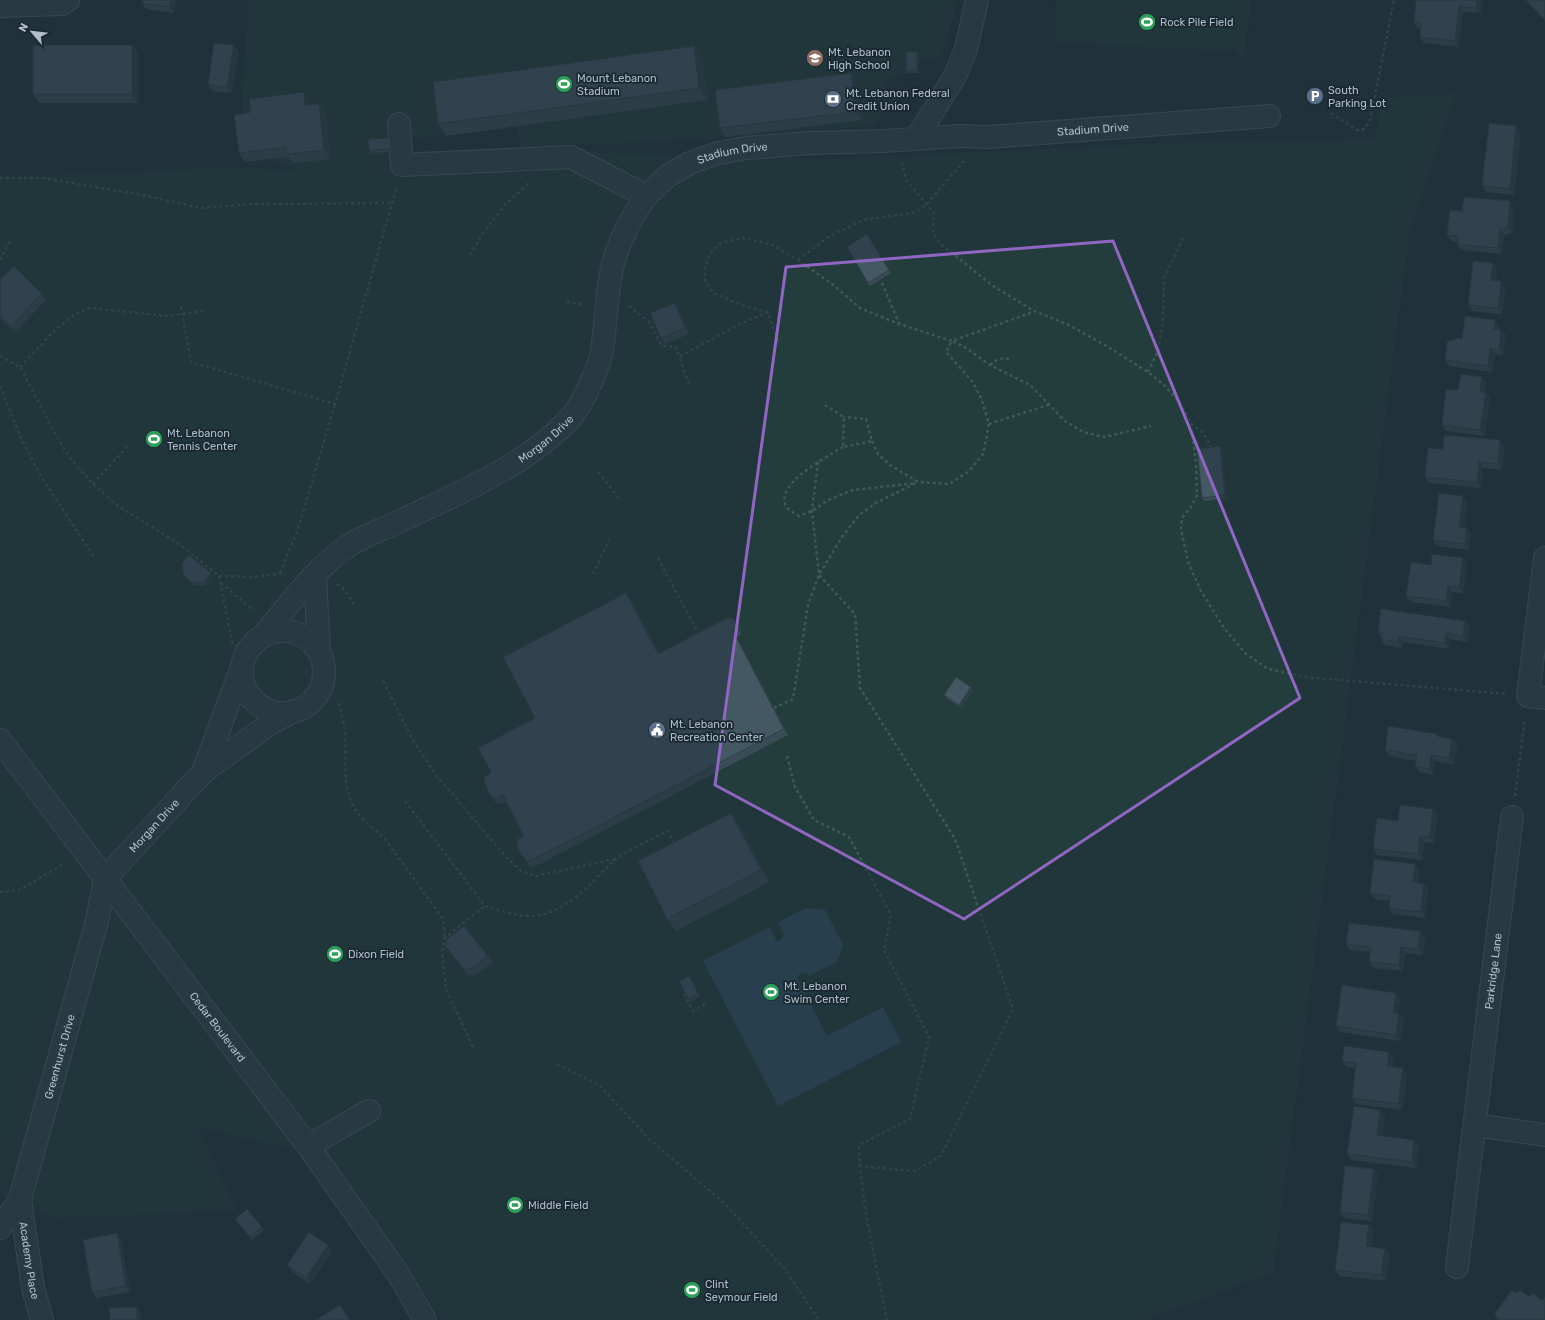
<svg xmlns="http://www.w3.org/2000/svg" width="1545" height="1320" font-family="Rubik,sans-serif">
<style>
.green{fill:#223d3b}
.water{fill:#325165}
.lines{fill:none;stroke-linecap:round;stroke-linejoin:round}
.minor-casing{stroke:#52616a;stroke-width:24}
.path{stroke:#405957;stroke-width:2.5;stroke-dasharray:3 3;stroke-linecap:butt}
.minor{stroke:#34434c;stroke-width:22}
.wall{fill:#3a4c55}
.shaded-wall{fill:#303e45}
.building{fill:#445863;stroke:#303e45}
.marked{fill:none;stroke:#9066c3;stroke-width:3;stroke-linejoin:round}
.labels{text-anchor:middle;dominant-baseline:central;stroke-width:3.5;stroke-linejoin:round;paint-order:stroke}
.poi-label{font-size:11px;fill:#afbec8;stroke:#192831;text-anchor:start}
.street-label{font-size:11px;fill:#afbec8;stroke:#192831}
</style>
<rect width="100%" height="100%" fill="#20313c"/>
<path class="green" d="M249,0h707c-3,14 -7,52 -21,59 -4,1 -12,1 -16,1v13h-11l-24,8c8,15 0,35 -11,45l-160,13 -193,8 -3,-21 -105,13 -14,21 171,-8 264,7 387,-18 155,-2 7,-41 74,-4 -47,142 -136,1037 -127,47h-705l-32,-53 -79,-111 -131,-28 38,83 -182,7 -55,-24v-1017l225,-9 80,3 -41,-11 -19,2 -5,-38z
M1056,0h195l-7,59 -5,-1 -2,-7 -182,-8z"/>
<path class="water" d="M806,908l19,2 18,35 -6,17 -26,13 -7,-2 -8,3 31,60 56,-29 18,35 -123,64 -75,-145 67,-34 7,15 5,-3 2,-5 -6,-12z"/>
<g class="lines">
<defs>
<g id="minor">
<path d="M0,6l63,-2 5,-4"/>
<path id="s1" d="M399,124l3,41 169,-8 75,39 23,-21 21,-12 28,-10 28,-5 66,-5 72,-2 75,-5 29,1 281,-21"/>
<path d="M916,139l39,-63 11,-27 11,-49"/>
<path d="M1545,558l-17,138 17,2"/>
<path d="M315,575l4,76"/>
<circle cx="283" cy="672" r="41"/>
<path id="s2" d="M263,636c27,-32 52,-69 88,-92 14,-8 30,-14 45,-21 60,-29 132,-57 177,-108 10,-12 27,-50 29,-65 5,-32 4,-65 14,-96 7,-21 17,-39 30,-58"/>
<path id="s3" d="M0,740l308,406 91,129 26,45"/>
<path d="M203,772l39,-105"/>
<path d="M1475,1125l70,10"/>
<path d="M308,1146l61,-35"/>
<path id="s4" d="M20,1199l13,89 9,32"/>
<path id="s5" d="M0,1228l20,-29 77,-278 8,-42 98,-107 68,-49 21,-11"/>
<path id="s6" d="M1457,1267l55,-450"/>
</g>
</defs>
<use href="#minor" class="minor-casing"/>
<path class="path" d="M1331,113l26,17 8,-1 5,-9 24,-120
M902,162l4,18 28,33 -1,21 8,10 52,42 41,25 35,14 39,22 40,25 17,14 16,18 10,18 5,42 1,31 -6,12 -9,11 -1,11 7,33 13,29 23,37 22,26 22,15 38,8 201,17
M0,178h43l94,16 65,14 49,-4 142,-1
M470,255l13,-22 21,-27 27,-25
M0,260l10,-19
M798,260l30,-23 36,-17 53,-8 10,-8 39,-45
M882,283l17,40
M567,302l18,3
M629,306l20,16 13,24 14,1 3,10
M181,307l10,55 144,42 62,-218
M768,312l-21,-5 -34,-14 -8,-13v-13l5,-14 11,-10 21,-5 29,6 27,16 34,24 28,24 39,16 53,17 81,-29
M0,356l20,11 37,70 13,21 23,26 22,20 63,39 41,33 33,1 34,-4
M990,365c6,-5 11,-8 20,-6
M20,367l37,-39 18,-14 15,-6 78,8 35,-5
M1148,372l10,-21 5,-30 1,-43 20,-42
M689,384l-10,-27 59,-32 30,-13 11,32
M0,386l20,50 20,39 54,82
M825,405l19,12 -1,30 29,-6 -6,-22 -22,-2
M1191,423c10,8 16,13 20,25
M989,424l59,-19
M872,441l6,13 12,11 28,17 31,2 19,-12 15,-18 6,-30 -8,-26 -9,-17 -26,-29 6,-11 14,7 24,17 40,20 35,36 18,11 21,5 47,-11
M843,447c-18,11 -89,48 -44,69l13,-5 16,-11 25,-10 63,-7
M818,462l-6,49 7,64 36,39 5,74 95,151 58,170 -72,147 -26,15 -55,-5
M598,472l20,25
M93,484l34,-37
M658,558l41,77
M280,573l18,-44 37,-125
M593,574l16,-34
M219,576l13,66 5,4
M221,583l33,28
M337,584c8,6 14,12 17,22
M383,681l28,56 25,38 70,82 15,14 15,5 79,-17
M339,703c2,10 5,20 6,30 2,26 -4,52 10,76 7,12 20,20 30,30l58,80 2,19
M774,708l19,-9 15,-94 11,-30 23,-38 17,-22 17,-12 42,-21
M787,756l8,31 19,33 35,17 42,78 -7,35 45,87 -19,82 -51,26c2,59 17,118 28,175
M1515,796l10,-78
M405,801l80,105c36,12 59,17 91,-9 14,-11 25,-25 38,-36 13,-11 38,-22 54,-30l7,14
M0,892l19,-2 45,-26
M684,994l9,17 14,-8
M473,1047l-27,-58 -4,-37 3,-14 12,-10 28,-22
M557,1064l42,21 49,53 77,66 59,64 35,52"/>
<use href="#minor" class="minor"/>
</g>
<path class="wall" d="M142,0h34l-2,13 -28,-4 -4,-6z
M1416,0h66l-1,13 -18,-1 -4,35 -35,-4 -4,-6 1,-9h-3l-4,-6z
M1525,0h20v21z
M132,45l6,9v49h-99l-6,-9z
M234,45l4,6 -6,42 -20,-2 -4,-6z
M694,46l8,12 6,42 -262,36 -8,-12z
M917,52l2,3v18h-11l-2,-3z
M851,73l6,9 5,38 -136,17 -6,-9z
M304,92l6,9v4l15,7 6,47 -38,4 -5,-6 -43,5 -6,-9 12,-41z
M1521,132l-7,63 -28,-3 -4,-6z
M391,139l2,3 1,10 -23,1 -2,-3z
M1514,207l-2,26 -8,2 -2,19 -41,-4 -4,-6v-3h-5l-5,-6 15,-24z
M869,238l22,35 -21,13 -2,-3z
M1493,263l4,6 -1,11 9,7 -3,27 -30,-3 -4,-6z
M0,280l42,14 4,6 -31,32 -15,-14z
M675,303l4,6 10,25 -24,10 -4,-6z
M1495,320l4,6v3l2,1 5,5 -3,20 -8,-1 -3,18 -43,-6 -4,-6 17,-21z
M1482,377l4,6 -1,9 5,6 -5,38 -39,-5 -4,-6 16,-35z
M1500,440l4,6 -2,24 -19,-2 -2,20 -51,-5 -5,-6 18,-28z
M1222,449l5,49 -23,3 -2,-3z
M1467,502l-3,26 7,6 -2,16 -32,-4 -4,-6z
M1467,564l-4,29 -11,-1 -2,15 -39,-5 -5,-6 25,-31z
M183,574l30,2 -7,9 -11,1 -10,-9z
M630,599l29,54 76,-33 4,6 2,4v4l-4,3 51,98 -248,129 -7,3h-3l-14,-21 8,-10 -18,-34 -5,2 -5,-1 -7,-10 2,-21 44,-54z
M1465,621l5,6 -3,15 -17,-3 -1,10 -46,-7 -1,6 -17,-3 -4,-6v-2l-3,-5z
M971,687l2,3 -12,18 -15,-10 -2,-3z
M1439,737l18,8 -3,19 -19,-3 -2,14 -14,-3 -4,-6 1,-5 -27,-5 -4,-6z
M1437,815l-3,28 -10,-1 -2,18 -45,-5 -4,-6 25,-28z
M739,824l30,58 -93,49 -9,-12z
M1419,870l-1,13 6,1 4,5 -3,29 -32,-4 -4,-6 1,-7 -16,-2 -4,-6z
M1425,937l-2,18 -18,-2 -2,18 -29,-3 -5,-6 2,-10 -21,-2 -4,-6z
M445,946l43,10 5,6 -18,13h-7z
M691,979l9,17 -10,6 -2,-3z
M1396,993l4,6 -2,14 1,1 5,6 -4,21 -60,-9 -4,-6z
M1389,1052l4,6 -1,8 15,8 -5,36 -46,-6 -4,-6 4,-29 -10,-2 -4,-6z
M1380,1110l5,6 -3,20 37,10 -3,22 -65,-8 -4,-6z
M1374,1169l4,6 -6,46 -28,-3 -4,-6z
M237,1222l25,5 2,3 -12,10z
M1373,1231l-2,16 14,2 4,6 -3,26 -46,-5 -5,-6z
M121,1239l9,53 -34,6 -4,-6z
M328,1245l4,6 -22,33 -19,-13 -4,-6z
M1517,1293l25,7 3,20h-47l-4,-5z"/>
<path class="shaded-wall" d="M171,0h5l-2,13 -4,-6z
M1477,0h5l-1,13 -5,-5z
M1459,6l4,6 -4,35 -4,-6z
M132,45l6,9v49l-6,-9z
M234,45l4,6 -6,42 -5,-6z
M694,46l8,12 6,42 -9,-12z
M917,52l2,3v18l-2,-3z
M851,73l6,9 5,38 -7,-8z
M304,92l6,9 2,13 -7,-9z
M319,104l6,8 6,47 -7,-9z
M1516,126l5,6 -7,63 -4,-6z
M391,139l2,3 1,10 -3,-3z
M1510,201l4,6 -2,26 -4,-6z
M1500,229l4,6 -2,19 -4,-6z
M1493,263l4,6 -2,17 -4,-6z
M1501,281l4,6 -3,27 -4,-6z
M675,303l4,6 10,25 -4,-6z
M1495,320l4,6 -1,9 -4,-6z
M1501,330l5,5 -3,20 -4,-6z
M1490,348l5,6 -3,18 -4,-6z
M1482,377l4,6 -2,15 -4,-6z
M1486,392l4,6 -5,38 -5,-6z
M1500,440l4,6 -2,24 -4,-6z
M1220,446l2,3 5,49 -2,-3z
M1479,462l4,6 -2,20 -4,-6z
M1463,496l4,6 -4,31 -4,-6z
M1467,528l4,6 -2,16 -4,-6z
M1463,558l4,6 -4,29 -4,-6z
M211,573l2,3 -7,9 -2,-3z
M1448,586l4,6 -2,15 -4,-6z
M626,593l4,6 32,61 -4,-6z
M735,620l4,6 2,4v4l-5,-6z
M1465,621l5,6 -3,15 -4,-6z
M733,631l4,6 51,98 -4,-6z
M1446,633l4,6 -1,10 -4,-6z
M1399,636l4,6 -1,6 -4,-6z
M971,687l2,3 -12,18 -2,-3z
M1452,739l5,6 -3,19 -5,-6z
M1431,755l4,6 -2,14 -4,-6z
M1433,809l4,6 -3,28 -4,-6z
M731,813l8,11 30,58 -8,-12z
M1420,836l4,6 -2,18 -4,-6z
M1415,864l4,6 -2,18 -4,-6z
M1424,884l4,5 -3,29 -4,-6z
M1420,931l5,6 -2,18 -5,-6z
M1401,947l4,6 -2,18 -4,-6z
M1396,993l4,6 -3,20 -4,-6z
M1399,1014l5,6 -4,21 -4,-6z
M1389,1052l4,6 -2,13 -4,-5z
M1403,1068l4,6 -5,36 -4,-6z
M1380,1110l5,6 -4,25 -4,-6z
M1414,1140l5,6 -3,22 -4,-6z
M1374,1169l4,6 -6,46 -4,-6z
M1369,1225l4,6 -2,21 -5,-6z
M117,1233l4,6 9,53 -4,-6z
M328,1245l4,6 -22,33 -4,-6z
M1385,1249l4,6 -3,26 -5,-6z
M137,1307l4,6v7h-4z"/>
<path class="building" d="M142,0h29l-1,7 -28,-4z
M1416,0h61l-1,8 -17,-2 -4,35 -35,-4 1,-14 -7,-1z
M1527,0h18v20z
M214,43l20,2 -7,42 -19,-2z
M33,45h99v49h-99z
M694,46l5,42 -261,36 -5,-42z
M906,52h11v18h-11z
M851,73l4,39 -135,16 -5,-38z
M304,92l1,13 14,-1 5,46 -37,4 -1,-7 -47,6 -5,-38 17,-3 -2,-13z
M1489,123l27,3 -6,63 -28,-3z
M389,138l2,1v10l-22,1 -1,-11z
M1464,197l46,4 -2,26 -8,2 -2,19 -41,-4 1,-8 -11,-1 3,-25 12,1z
M867,234l22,36 -21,13 -21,-36z
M1473,261l20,2 -2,17 10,1 -3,27 -30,-3z
M14,266l28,28 -31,32 -11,-10v-36z
M675,303l10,25 -24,10 -11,-25z
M1465,316l30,4 -1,9 7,1 -2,19 -9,-1 -2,18 -43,-6 2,-18 11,-4 4,1z
M1461,374l21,3 -2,15h6l-6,38 -38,-5 4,-36 12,1z
M1444,435l56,5 -2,24 -19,-2 -2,20 -52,-5 3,-29 15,1z
M1220,446l5,49 -23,3 -5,-49z
M1439,493l24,3 -4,31 8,1 -2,16 -32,-4z
M1432,554l31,4 -4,29 -11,-1 -2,15 -40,-5 5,-34 20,3z
M189,555l22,18 -7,9 -11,1 -10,-9 -1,-11z
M626,593l32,61 69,-36h5l3,2 2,4 -1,4 -3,3 51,98 -248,129 -7,3h-3l-10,-15 2,-7 6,-3 -21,-41 -6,3 -5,-1 -3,-4 -5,-11v-4l7,-6 -13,-24 57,-30 -32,-61z
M1381,609l84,12 -2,15 -17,-3 -1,10 -46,-7 -1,6 -17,-3 1,-7h-4z
M956,677l15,10 -12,18 -15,-10z
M1388,726l49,8v2l15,3 -3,19 -18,-3 -2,14 -14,-3 2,-11 -32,-5z
M1400,805l33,4 -3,28 -10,-1 -2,18 -45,-5 4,-31 21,3z
M731,813l30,57 -94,49 -29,-58z
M1374,859l41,5 -2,18 11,2 -3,28 -32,-4 1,-12 -20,-3z
M1349,923l71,8 -2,18 -17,-2 -2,18 -30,-3 2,-15 -25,-3z
M464,926l24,30 -17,13h-7l-19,-23 2,-7z
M689,976l9,17 -10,6 -9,-18z
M1342,985l54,8 -3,20 6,1 -3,21 -60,-9z
M1344,1046l45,6 -2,14 16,2 -5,36 -46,-6 4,-35 -14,-2z
M1354,1106l26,4 -3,25 37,5 -2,22 -65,-8z
M1345,1166l29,3 -6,46 -28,-3z
M247,1209l15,18 -12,10 -15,-18z
M1341,1222l28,3 -3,21 19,3 -4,26 -46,-5z
M309,1232l19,13 -22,33 -19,-13z
M117,1233l9,53 -34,6 -9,-52z
M1512,1290l5,3 3,-3 10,7 2,-4 10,7 3,-3v23h-44l-7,-5z
M340,1305l10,15h-34z
M137,1307v13h-27l-1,-12z"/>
<path d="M0 0H1545V1320H0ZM1113,241l187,457 -336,221 -249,-134 71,-518z" fill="#20313c" fill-opacity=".55" fill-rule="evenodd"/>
<path class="marked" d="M1113,241l187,457 -336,221 -249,-134 71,-518z"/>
<defs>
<symbol id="stadium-disc" viewBox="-11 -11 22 22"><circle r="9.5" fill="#2e9e5b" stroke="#192831"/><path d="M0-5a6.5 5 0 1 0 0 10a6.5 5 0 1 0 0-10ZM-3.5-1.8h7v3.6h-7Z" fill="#fff"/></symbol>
<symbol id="school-disc" viewBox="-11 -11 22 22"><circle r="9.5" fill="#8d6e63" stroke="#192831"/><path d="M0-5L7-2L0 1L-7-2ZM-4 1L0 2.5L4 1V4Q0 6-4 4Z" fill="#fff"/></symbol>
<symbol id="parking-disc" viewBox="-11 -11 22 22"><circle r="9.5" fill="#5c6f8a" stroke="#192831"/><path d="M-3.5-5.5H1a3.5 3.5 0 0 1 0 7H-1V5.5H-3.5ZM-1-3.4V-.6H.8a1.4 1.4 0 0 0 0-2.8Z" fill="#fff"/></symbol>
<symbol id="bank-disc" viewBox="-11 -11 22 22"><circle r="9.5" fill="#5c6f8a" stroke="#192831"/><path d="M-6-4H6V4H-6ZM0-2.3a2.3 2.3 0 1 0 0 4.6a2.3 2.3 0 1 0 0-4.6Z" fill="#fff"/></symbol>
<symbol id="civic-disc" viewBox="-11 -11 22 22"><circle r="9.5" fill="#5c6f8a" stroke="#192831"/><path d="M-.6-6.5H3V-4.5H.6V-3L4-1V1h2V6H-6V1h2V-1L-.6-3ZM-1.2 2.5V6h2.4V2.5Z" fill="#fff"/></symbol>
</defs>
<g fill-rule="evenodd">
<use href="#stadium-disc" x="1137" y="12" width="20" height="20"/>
<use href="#school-disc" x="805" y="48" width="20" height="20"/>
<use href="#stadium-disc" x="554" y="74" width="20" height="20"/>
<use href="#parking-disc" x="1305" y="86" width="20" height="20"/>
<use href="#bank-disc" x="823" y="89" width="20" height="20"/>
<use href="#stadium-disc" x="144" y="429" width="20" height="20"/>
<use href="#civic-disc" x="647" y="720" width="20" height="20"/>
<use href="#stadium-disc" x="325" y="944" width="20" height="20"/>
<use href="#stadium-disc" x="761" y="982" width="20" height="20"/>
<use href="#stadium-disc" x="505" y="1195" width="20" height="20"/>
<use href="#stadium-disc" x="682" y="1280" width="20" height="20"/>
</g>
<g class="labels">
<g class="poi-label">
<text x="1160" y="22">Rock Pile Field</text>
<text x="828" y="52">Mt. Lebanon<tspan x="828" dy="13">High School</tspan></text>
<text x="577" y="78">Mount Lebanon<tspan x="577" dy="13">Stadium</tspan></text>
<text x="1328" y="90">South<tspan x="1328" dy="13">Parking Lot</tspan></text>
<text x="846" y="93">Mt. Lebanon Federal<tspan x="846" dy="13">Credit Union</tspan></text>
<text x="167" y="433">Mt. Lebanon<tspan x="167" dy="13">Tennis Center</tspan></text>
<text x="670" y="724">Mt. Lebanon<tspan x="670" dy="13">Recreation Center</tspan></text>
<text x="348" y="954">Dixon Field</text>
<text x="784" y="986">Mt. Lebanon<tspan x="784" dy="13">Swim Center</tspan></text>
<text x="528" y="1205">Middle Field</text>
<text x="705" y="1284">Clint<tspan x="705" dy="13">Seymour Field</tspan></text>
</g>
<g class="street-label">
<text stroke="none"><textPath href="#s1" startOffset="756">Stadium Drive</textPath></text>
<text stroke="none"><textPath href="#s1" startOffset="394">Stadium Drive</textPath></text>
<text stroke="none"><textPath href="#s2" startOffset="350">Morgan Drive</textPath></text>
<text stroke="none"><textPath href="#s5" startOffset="439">Morgan Drive</textPath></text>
<text stroke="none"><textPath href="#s6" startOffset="298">Parkridge Lane</textPath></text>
<text stroke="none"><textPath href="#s3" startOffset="360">Cedar Boulevard</textPath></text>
<text stroke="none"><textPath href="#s5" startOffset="183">Greenhurst Drive</textPath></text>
<text stroke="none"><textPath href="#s4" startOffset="62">Academy Place</textPath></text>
</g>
</g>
<g transform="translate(32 32) rotate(298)" stroke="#192831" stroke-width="3" paint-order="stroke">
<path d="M0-3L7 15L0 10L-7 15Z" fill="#afbec8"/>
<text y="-6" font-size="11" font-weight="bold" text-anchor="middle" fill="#afbec8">N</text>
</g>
</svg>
